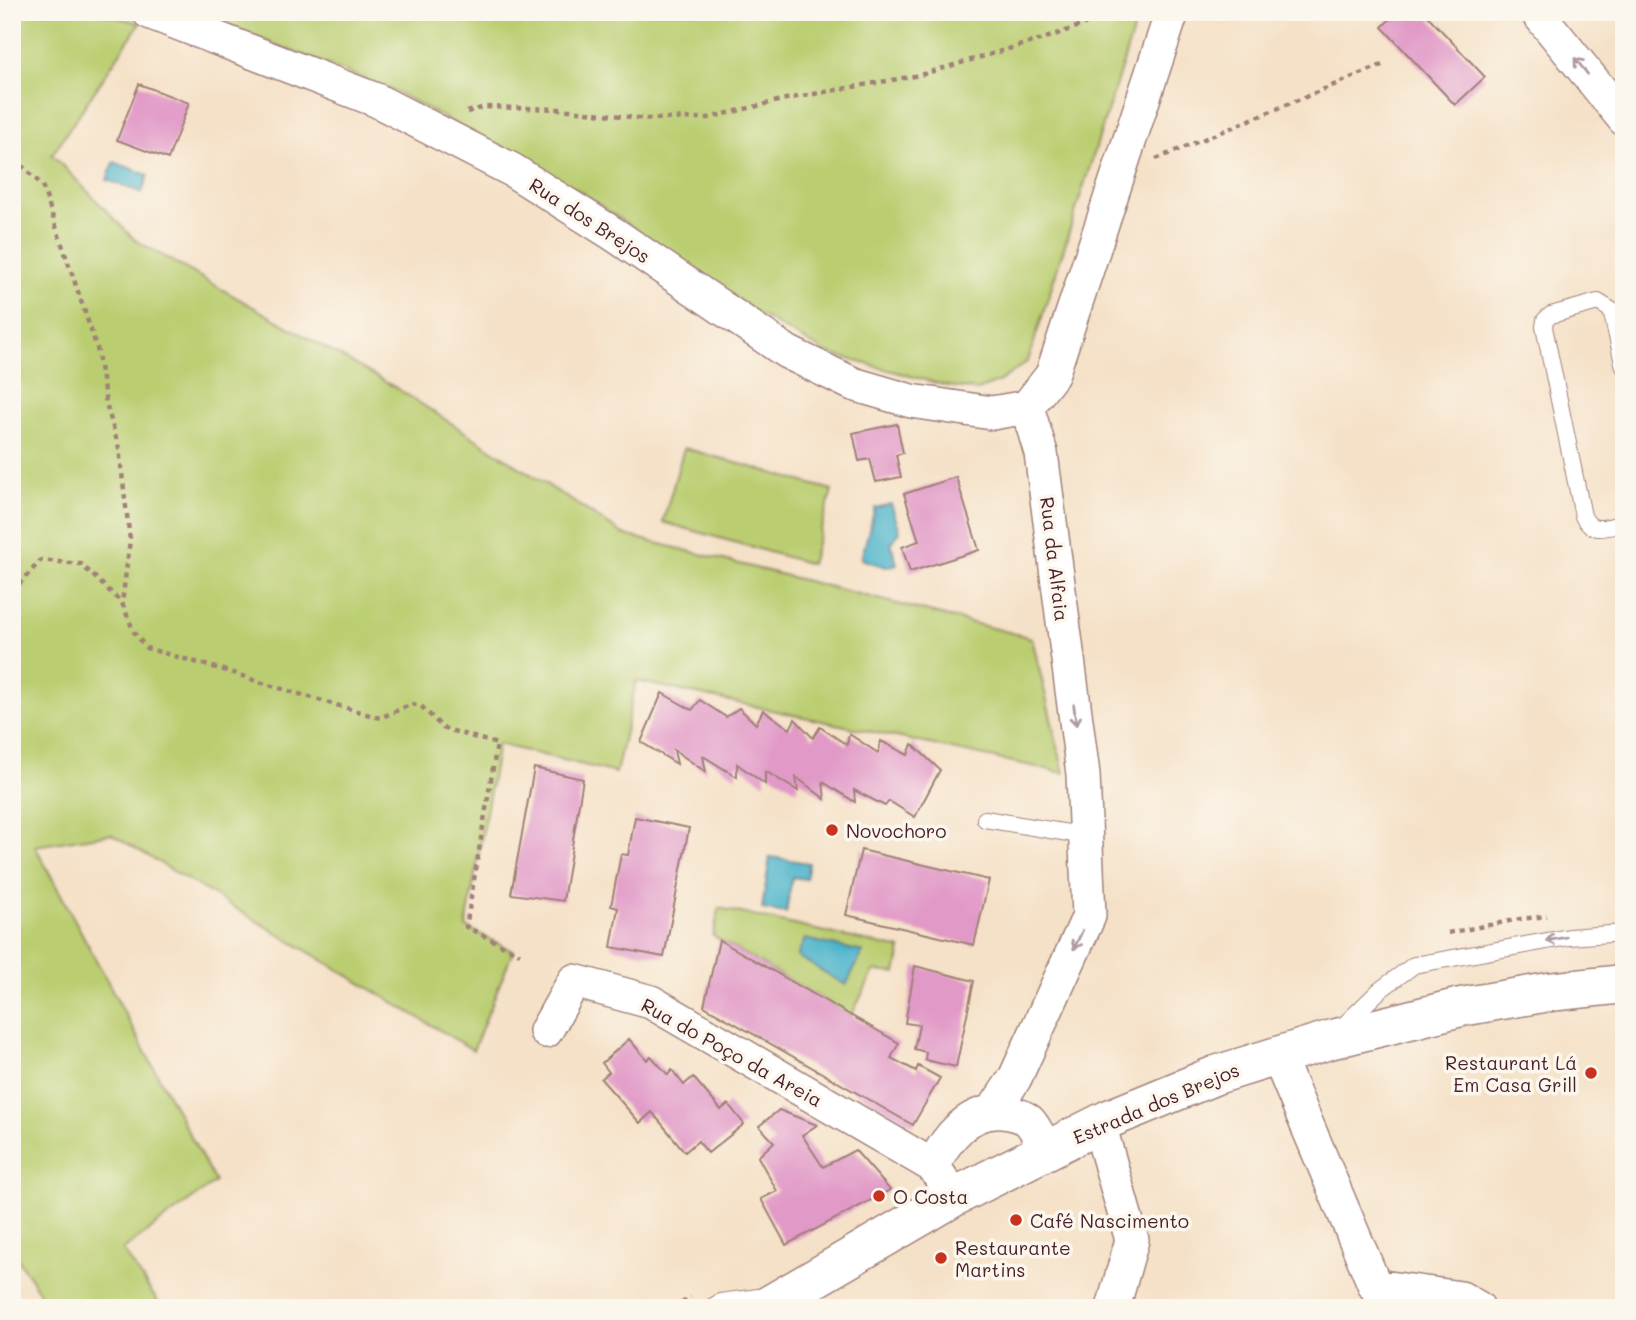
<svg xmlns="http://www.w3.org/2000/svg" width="1636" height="1320" font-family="Mali,sans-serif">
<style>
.green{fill:#bacd70;stroke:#82764e;stroke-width:2}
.water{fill:#4cb4cb;stroke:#4b6a7b;stroke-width:2}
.building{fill:#e199c7}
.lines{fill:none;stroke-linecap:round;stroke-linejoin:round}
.service-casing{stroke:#a08079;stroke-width:18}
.minor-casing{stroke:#a08079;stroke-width:36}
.primary-casing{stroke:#a08079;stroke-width:41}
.path{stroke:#a08079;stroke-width:4.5;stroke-dasharray:5 5;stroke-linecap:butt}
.service{stroke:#fff;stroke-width:16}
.minor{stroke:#fff;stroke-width:33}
.primary{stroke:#fff;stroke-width:38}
.oneway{stroke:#ae9aa0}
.poi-dot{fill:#c8321e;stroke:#fbf7ec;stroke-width:2.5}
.labels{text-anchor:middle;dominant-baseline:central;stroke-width:7;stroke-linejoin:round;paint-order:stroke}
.street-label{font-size:19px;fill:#4a1f2b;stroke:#fbf7ec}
.poi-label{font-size:19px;fill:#4a1f2b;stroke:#fbf7ec;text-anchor:start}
</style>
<rect width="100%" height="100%" fill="#fbf7ec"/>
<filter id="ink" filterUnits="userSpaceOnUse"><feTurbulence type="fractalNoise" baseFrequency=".0143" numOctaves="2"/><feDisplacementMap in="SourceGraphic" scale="14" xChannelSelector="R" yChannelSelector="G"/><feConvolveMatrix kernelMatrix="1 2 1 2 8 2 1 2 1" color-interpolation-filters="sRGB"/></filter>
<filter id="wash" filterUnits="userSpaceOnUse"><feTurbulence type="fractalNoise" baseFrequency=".00686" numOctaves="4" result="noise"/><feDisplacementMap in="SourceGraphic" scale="28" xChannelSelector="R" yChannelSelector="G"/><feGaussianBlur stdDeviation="1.57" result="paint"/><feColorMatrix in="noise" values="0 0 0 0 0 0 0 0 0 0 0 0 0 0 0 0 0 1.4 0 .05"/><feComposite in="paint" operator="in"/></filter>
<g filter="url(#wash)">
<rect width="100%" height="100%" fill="#f5e1c7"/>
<path class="green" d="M12,12h83l45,11 -88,132 83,85 263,149 227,146 407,103 32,135 -428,-92 -20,92 -118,-29 -32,183 47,24 -40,99 -362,-216 -76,12 180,336 -92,68 39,58h-112l-38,-57z
M193,12h946l-111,349 -28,20 -22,9 -31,-4 -120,-33 -67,-38 -182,-125 -184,-99z
M684,448l148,42 -21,74 -148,-42z
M719,908l182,41 -5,24 -22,-2 -23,45 -138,-80z"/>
<path class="water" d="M114,162l34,13 -6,18 -35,-13z
M891,504l9,27 -9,13 6,20 -11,3 -25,-8 14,-51z
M770,857l39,6 -3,16 -14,-2 -6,36 -24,-4z
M805,939l58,13 -17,33 -49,-29z"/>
<g id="blocks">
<path class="building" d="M1397,12h27l61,65 -30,28 -73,-78z
M139,84l50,19 -21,56 -51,-19z
M897,424l6,29 -7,2 5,22 -25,5 -6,-23 -11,2 -6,-28z
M956,477l23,73 -69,22 -8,-25 17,-6 -15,-47z
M662,693l30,17 8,-10 26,17 13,-9 17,16 7,-14 27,19 5,-10 18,19 7,-11 27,18 2,-11 29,19 3,-12 27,14 4,-11 28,26 -25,47 -26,-16 -4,5 -31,-16 1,12 -32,-20 2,17 -29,-22 2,14 -33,-20v13l-28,-20v13l-34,-21 3,16 -32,-22 3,14 -36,-22z
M534,768l49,11 -20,122 -52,-7z
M635,817l54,11 -25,129 -53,-10 7,-39 -7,-2 10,-52 7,1z
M861,850l128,30 -15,65 -128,-30z
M719,940l180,103 -8,15 25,13 2,-5 22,12 -27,47 -209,-119z
M915,966l59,15 -18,86 -31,-7 1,-8 -12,-3 5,-24 -14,-2z
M629,1039l18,21 4,-4 17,19 4,-5 12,15 9,-8 28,33 7,-6 16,20 -36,29 -10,-12 -13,11 -33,-40 -12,11 -39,-44 8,-7 -7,-9z
M779,1110l38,15 -15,10 21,32 32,-17 35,40 -104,55 -25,-46 16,-8 -19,-34 16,-15 -15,-16z"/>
</g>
</g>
<g filter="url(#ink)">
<use href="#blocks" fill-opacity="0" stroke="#a08079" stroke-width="2"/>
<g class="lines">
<defs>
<path id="service" d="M1624,367l-13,-57 -13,-8 -47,13 -6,5 -1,7 39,189c9,19 23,11 41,7
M985,819l101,17
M1341,1028l39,-38 34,-25 155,-28 55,-4
M710,1308l10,-6 46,-6"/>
<path id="minor" d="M149,12l227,88 136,70 103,65 172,117 66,32 58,17 81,12 35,-6
M1537,12l87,107
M1027,407l25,-32 120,-363
M546,1031l28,-50 77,21 282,164
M1278,1056l97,230 86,12 17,10
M993,1111l22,-33 74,-162 -6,-142 -42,-321 -14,-46
M1099,1124l33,116 -19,68
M946,1185l-13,-19c13,-28 36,-57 70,-54 9,1 19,3 26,9 7,7 12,20 17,29"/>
<path id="primary" d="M764,1308l190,-111 155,-78 107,-44 113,-35 132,-33 88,-15 75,-8"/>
</defs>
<use href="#service" class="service-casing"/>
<use href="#minor" class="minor-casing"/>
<use href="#primary" class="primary-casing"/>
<path class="path" d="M467,112l18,-5 76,2 86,10 61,-1 78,-19 134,-24 129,-38 44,-16 11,-9
M1156,159l226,-94
M12,162l7,1 23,22 55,163 9,55 13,45 11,92 -8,63 12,29 12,16 88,25 25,9 121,36 32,-14 9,2 22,22 54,16 -31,183 54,27
M12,592l29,-32 40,4 41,39
M1448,933l72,-14 27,-3
M674,1308l17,-11"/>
<use href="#service" class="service"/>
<use href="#minor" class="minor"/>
<use href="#primary" class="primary"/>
</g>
<defs><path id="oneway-shaft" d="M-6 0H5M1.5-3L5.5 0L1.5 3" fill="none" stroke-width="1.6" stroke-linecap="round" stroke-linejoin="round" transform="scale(1.75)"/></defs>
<g class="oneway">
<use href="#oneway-shaft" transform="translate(1581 66) rotate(-129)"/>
<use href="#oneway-shaft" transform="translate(1075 715) rotate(83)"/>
<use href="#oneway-shaft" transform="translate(1556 939) rotate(170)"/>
<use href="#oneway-shaft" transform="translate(1078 940) rotate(115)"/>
</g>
</g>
<g class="poi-dot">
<circle cx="832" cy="830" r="7"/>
<circle cx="1591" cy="1073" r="7"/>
<circle cx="879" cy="1196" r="7"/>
<circle cx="1016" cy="1220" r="7"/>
<circle cx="941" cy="1258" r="7"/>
</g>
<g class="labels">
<g class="street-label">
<text transform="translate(590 220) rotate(33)">Rua dos Brejos</text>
<text transform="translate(1055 559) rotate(83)">Rua da Alfaia</text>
<text transform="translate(732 1052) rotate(29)">Rua do Poço da Areia</text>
<text transform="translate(1156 1103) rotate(-23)">Estrada dos Brejos</text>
</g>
<g class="poi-label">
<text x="846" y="830">Novochoro</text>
<text x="1577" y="1062" text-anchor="end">Restaurant Lá<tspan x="1577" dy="22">Em Casa Grill</tspan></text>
<text x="893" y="1196">O Costa</text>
<text x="1030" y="1220">Café Nascimento</text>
<text x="955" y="1247">Restaurante<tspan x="955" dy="22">Martins</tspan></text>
</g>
</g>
<rect width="1636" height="1320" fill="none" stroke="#fbf7ec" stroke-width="42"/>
</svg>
